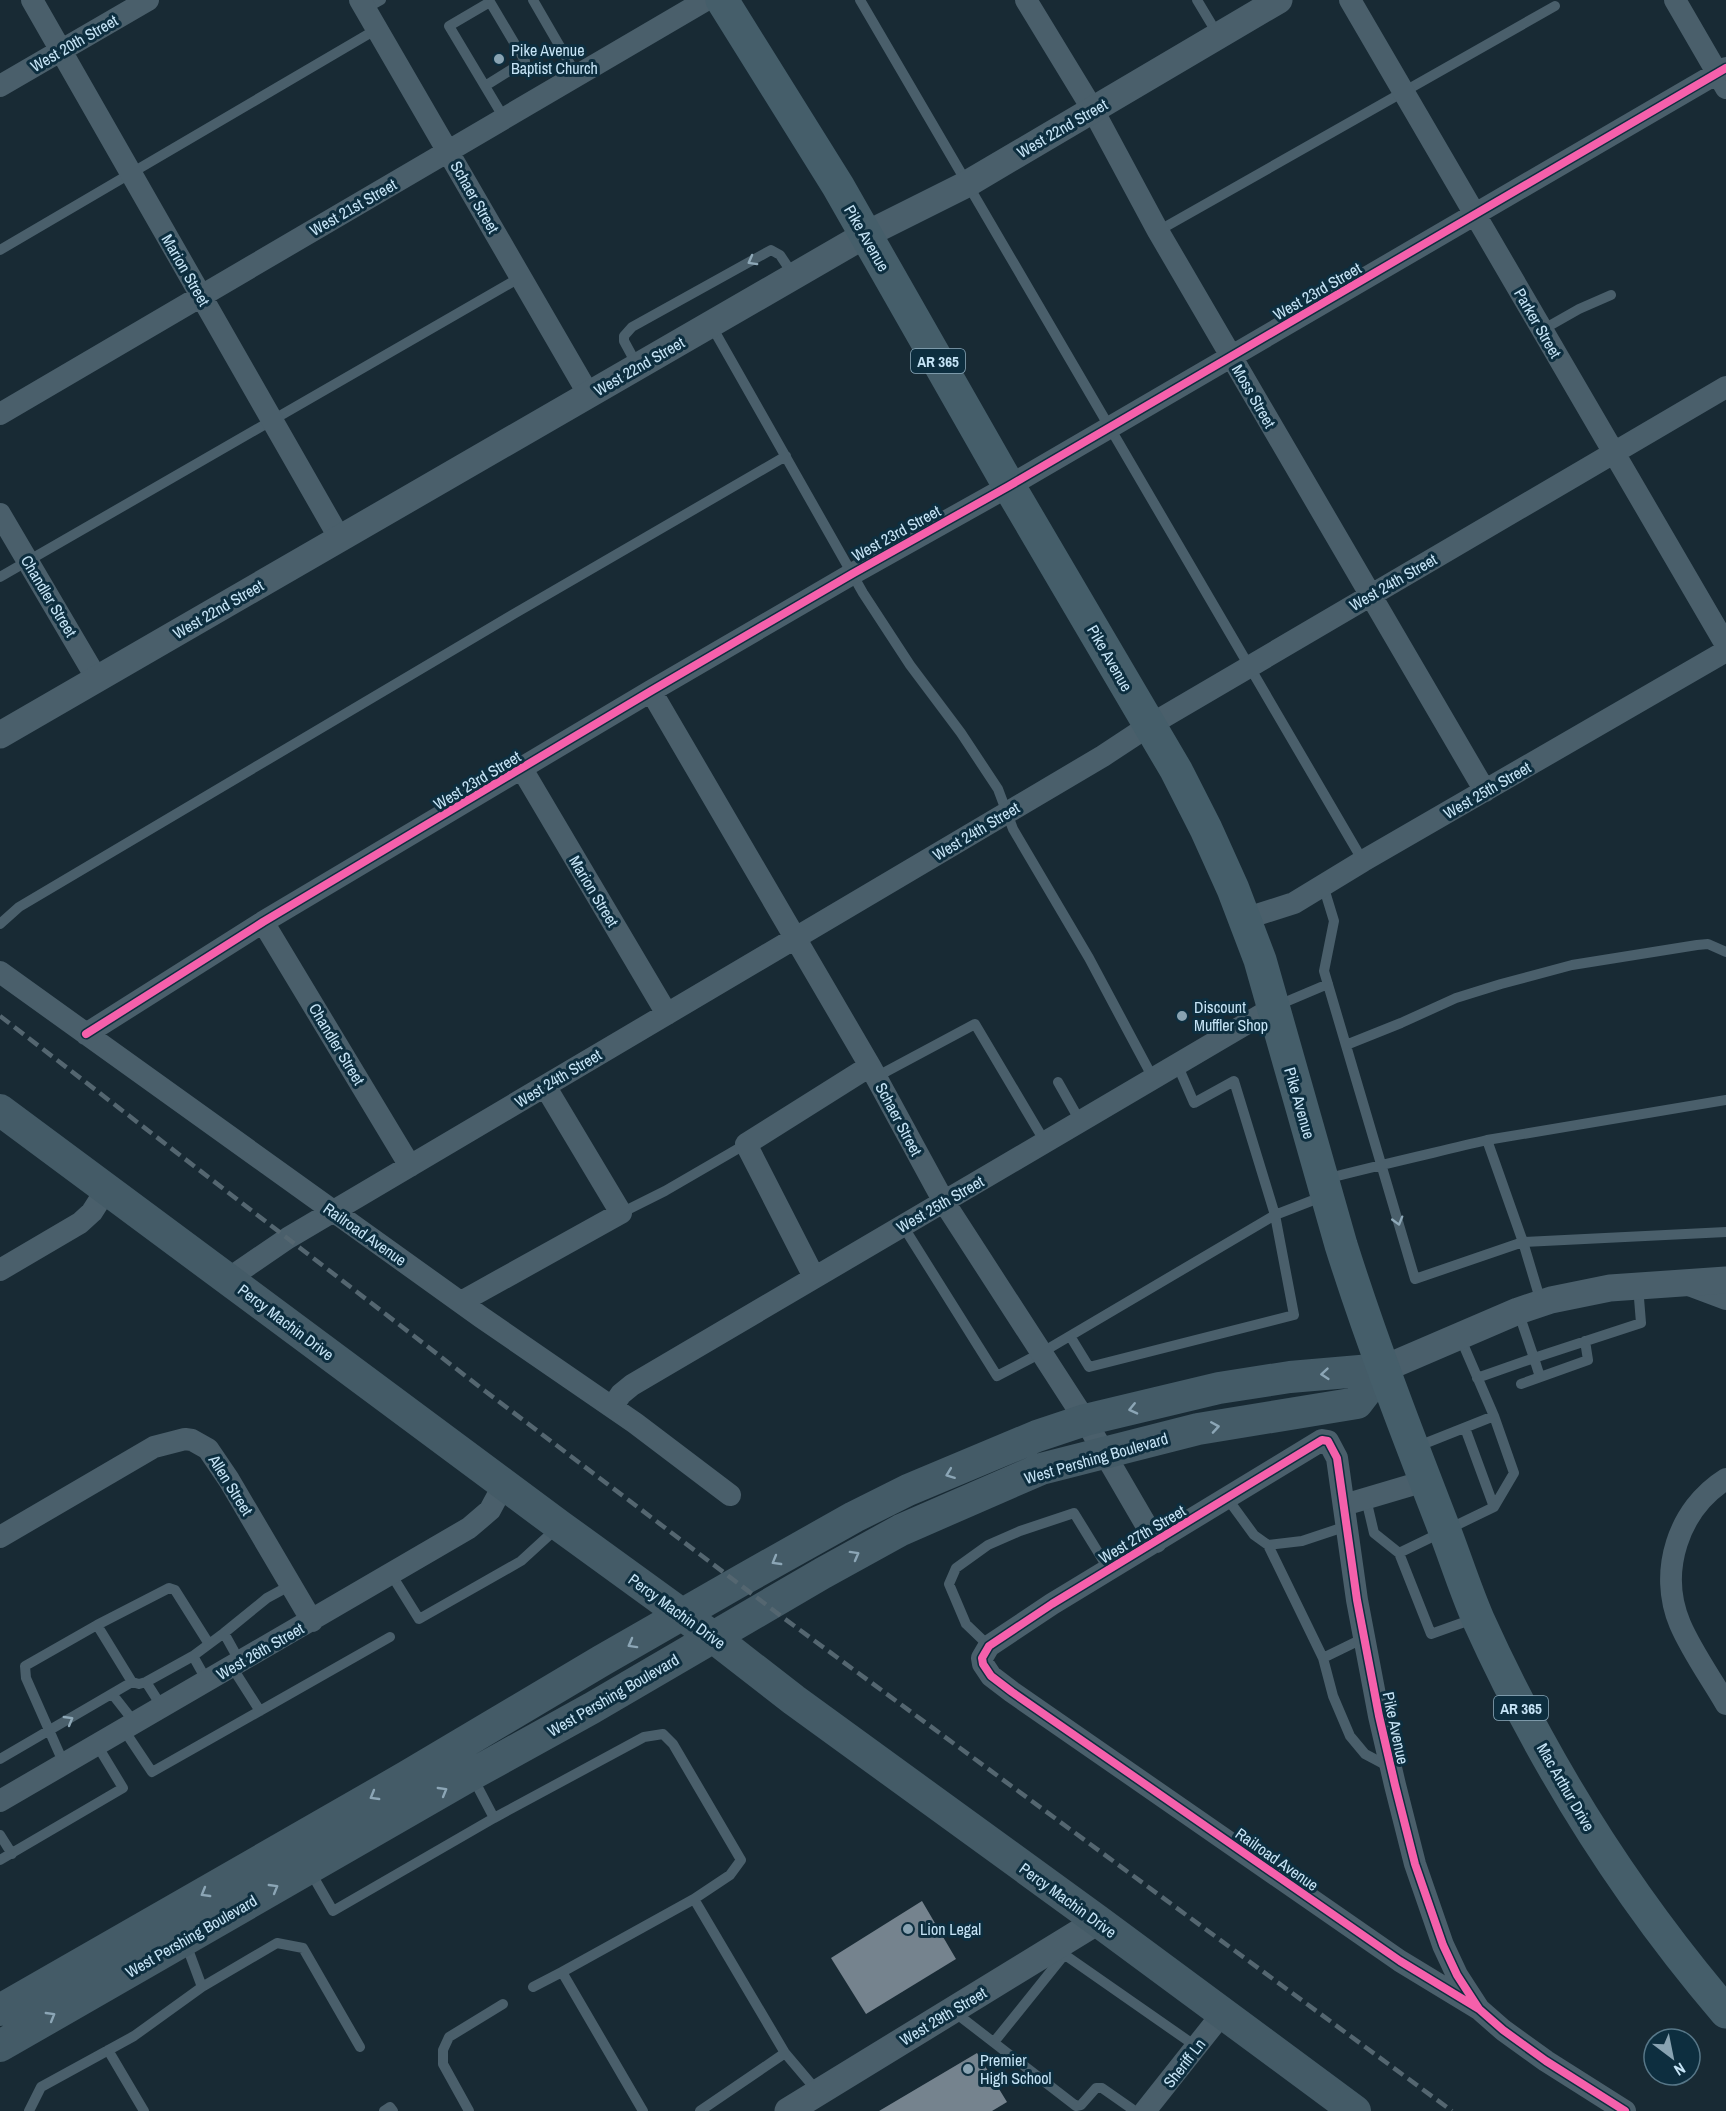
<svg xmlns="http://www.w3.org/2000/svg" width="1726" height="2111" font-family="'Archivo Narrow',sans-serif">
<style>
.building{fill:#75838e}
.lines{fill:none;stroke-linecap:round;stroke-linejoin:round}
.service{stroke:#4a5f6b;stroke-width:10}
.minor{stroke:#4a5f6b;stroke-width:22}
.tertiary{stroke:#4a5f6b;stroke-width:27}
.secondary{stroke:#445b67;stroke-width:32}
.primary{stroke:#455e6a;stroke-width:33}
.rail{stroke:#546670;stroke-width:4.5;stroke-dasharray:12 6;stroke-linecap:butt}
.cycleway-casing{stroke:#0d2e3f;stroke-width:11}
.cycleway{stroke:#f560ab;stroke-width:8}
.oneway{stroke:#8ea8b7}
.oneway2{stroke:#8ca6b6}
.poi-dot{fill:#89a3b2;stroke:#0d2e3f;stroke-width:2}
.labels{text-anchor:middle;dominant-baseline:central;stroke-width:6;stroke-linejoin:round;paint-order:stroke}
.shield{fill:#0d2e3f;stroke:#8eadbf;stroke-width:1.5}
.shield-label{font-size:15px;font-weight:bold;fill:#c6e4f6}
.street-label{font-size:16px;fill:#c6e4f6;stroke:#0d2e3f}
.poi-label{font-size:16px;fill:#c6e4f6;stroke:#0d2e3f;text-anchor:start}
</style>
<rect width="100%" height="100%" fill="#182a34"/>
<path class="building" d="M922,1901l34,58 -90,55 -35,-56z
M977,2053l30,49 -15,9h-113z"/>
<g class="lines">
<path class="service" d="M533,0l44,76
M860,0l503,861
M1197,0l21,35
M365,9l16,-9
M485,86l40,-25 -35,-59 -41,24 55,92
M1158,231l397,-225
M0,250l377,-221
M711,325l152,268 47,72 51,68 37,56 15,40 76,129 64,120
M1542,330l37,-21 32,-14
M637,365l-13,-24v-5l8,-9 139,-77 9,5 14,21
M0,577l521,-300
M1323,885l11,36 -10,50 91,308 108,-37 -36,-102c-54,13 -108,25 -162,39
M0,924l19,-17 493,-292 274,-159
M1276,1006l52,-22
M1346,1045l55,-22 55,-25 45,-14 71,-19 125,-20 11,-1 18,8
M1177,1064l17,39 40,-22 41,134 49,-19
M876,1077l99,-53 70,118
M1058,1082l22,39
M1487,1140l239,-40
M621,1213l44,-22 81,-47
M903,1226l94,150 44,-23 234,-138 19,100 -205,52 -19,-31
M1541,1302l-18,-60 203,-10
M1518,1311l16,47 107,-35 -3,-37
M1460,1337l34,79 20,57 -20,34 -95,46 32,81 42,-15
M1477,1378l57,-20 6,19
M1521,1384l67,-24 -3,-19
M1465,1428l29,79
M1416,1447l78,-31
M1227,1498l27,37 14,10 34,-4 45,-15
M1366,1499l8,34 25,20
M1268,1545l55,113 10,38 17,40 15,18 17,9 8,-1
M391,1574l28,45 102,-58 36,-33
M97,1625l35,57 7,2 7,-2 47,-26 31,-23
M989,1646l-23,-22 -17,-40 7,-16 32,-23 32,-14 54,-18 35,57
M193,1656l14,25
M1323,1658l41,-20
M240,1662l-16,-29 43,-35 24,-13
M232,1667l28,44
M146,1682l16,25
M113,1695l22,28
M124,1730l28,42 238,-135
M0,1759l132,-77
M64,1764l-38,-86 -1,-12 72,-41 72,-37 6,2 34,54
M473,1778l21,40 150,-81 19,-3 10,10 68,116 -11,15 -36,24 91,154 33,39
M0,1835l12,19
M0,1860l123,-72 -26,-43
M310,1871l23,40 161,-93
M1055,1948l142,99
M202,1987l75,-44 26,5 57,99
M533,1987l29,-15
M953,2011l123,95 5,-1 15,-17h6l33,23
M994,2042l70,-87
M108,2050l36,61
M29,2111l12,-24 93,-51 68,-49 -13,-35 -5,-9
M384,2111l6,-4 3,4
M469,2111l-26,-47v-14l6,-13 54,-33
M643,2111l-81,-139 132,-73
M700,2111l85,-58"/>
<path class="minor" d="M32,0l308,539
M360,0l229,395
M1026,0l67,110 65,121 327,560
M1350,0l376,645
M1675,0l51,88
M0,86l148,-86
M0,414l706,-414
M0,514l97,165
M651,691l219,375 74,136 141,218 71,122
M522,769l145,245
M1244,919l50,-16 69,-42 363,-210
M263,922l147,244
M0,972l481,345 154,106 95,72
M86,1034l177,-112 388,-231 201,-117 157,-88 717,-418
M0,1270l80,-47 12,-11 14,-22
M814,1277l-68,-133 124,-78
M228,1279l60,-41 815,-482 47,-31 576,-338
M1686,1284l40,15
M461,1302l160,-89 -76,-127
M612,1407l9,-13 11,-9 641,-377
M1726,1479c-48,30 -68,93 -46,145 12,28 31,54 46,80
M1344,1505l81,-24
M0,1537l154,-90 31,-8 7,1 16,9 21,31 83,141
M0,1801l469,-273 21,-18 14,-26
M1479,2009l-22,-34 -14,-30 -28,-81 -20,-79 -16,-69 -22,-116 -20,-142 -9,-17 -6,-1 -270,164 -63,42 -7,12 1,6 8,12 21,16 388,269 79,48 24,21 43,31 79,50
M1145,2111l77,-97"/>
<path class="tertiary" d="M0,735l865,-500 102,-51 312,-184
M1383,1369l135,-58 33,-11 59,-12 116,-8
M788,2111l310,-190"/>
<path class="secondary" d="M0,1110l560,416 153,111 81,63 304,221 257,190
M0,2010l406,-233 195,-116 141,-81 112,-63 54,-27 129,-54 48,-16 134,-32 71,-11 93,-8
M0,2046l471,-271 121,-67 231,-135 78,-43 140,-61 157,-40 159,-26 26,-34"/>
<path class="primary" d="M722,0l116,186 171,300 167,284 30,59 27,60 27,71 81,285c30,95 66,188 102,281 12,31 22,63 35,93 64,142 147,275 248,393"/>
<path class="rail" d="M0,1016l485,375 300,228 667,492"/>
<defs>
<path id="cycleway" d="M86,1034l177,-112 388,-231 201,-117 157,-88 717,-418
M1479,2009l-22,-34 -14,-30 -28,-81 -20,-79 -16,-69 -22,-116 -20,-142 -9,-17 -6,-1 -270,164 -63,42 -7,12 1,6 8,12 21,16 388,269 79,48 24,21 43,31 79,50"/>
</defs>
<use href="#cycleway" class="cycleway-casing"/>
<use href="#cycleway" class="cycleway"/>
</g>
<defs><path id="oneway-chevron" d="M-2-3.5L2.5 0L-2 3.5" fill="none" stroke-width="1.6" stroke-linecap="round" stroke-linejoin="round" transform="scale(1.5)"/></defs>
<g class="oneway">
<use href="#oneway-chevron" transform="translate(752 261) rotate(151)"/>
<use href="#oneway-chevron" transform="translate(1398 1221) rotate(74)"/>
<use href="#oneway-chevron" transform="translate(69 1720) rotate(-30)"/>
</g>
<g class="oneway2">
<use href="#oneway-chevron" transform="translate(1325 1374) rotate(175)"/>
<use href="#oneway-chevron" transform="translate(1133 1409) rotate(167)"/>
<use href="#oneway-chevron" transform="translate(1215 1427) rotate(-9)"/>
<use href="#oneway-chevron" transform="translate(950 1474) rotate(159)"/>
<use href="#oneway-chevron" transform="translate(855 1555) rotate(-29)"/>
<use href="#oneway-chevron" transform="translate(776 1561) rotate(150)"/>
<use href="#oneway-chevron" transform="translate(632 1644) rotate(151)"/>
<use href="#oneway-chevron" transform="translate(443 1791) rotate(-30)"/>
<use href="#oneway-chevron" transform="translate(374 1796) rotate(150)"/>
<use href="#oneway-chevron" transform="translate(274 1888) rotate(-30)"/>
<use href="#oneway-chevron" transform="translate(205 1893) rotate(150)"/>
<use href="#oneway-chevron" transform="translate(51 2016) rotate(-30)"/>
</g>
<g class="poi-dot">
<circle cx="499" cy="59" r="6"/>
<circle cx="1182" cy="1016" r="6"/>
<circle cx="908" cy="1929" r="6"/>
<circle cx="968" cy="2069" r="6"/>
</g>
<g class="labels">
<g class="shield">
<rect x="911" y="349" width="54" height="24" rx="4.5"/>
<rect x="1494" y="1696" width="54" height="24" rx="4.5"/>
</g>
<g class="shield-label">
<text x="938" y="361">AR 365</text>
<text x="1521" y="1708">AR 365</text>
</g>
<g class="street-label">
<text transform="translate(74 43) rotate(-30)">West 20th Street</text>
<text transform="translate(1062 128) rotate(-30)">West 22nd Street</text>
<text transform="translate(475 197) rotate(60)">Schaer Street</text>
<text transform="translate(353 207) rotate(-30)">West 21st Street</text>
<text transform="translate(867 238) rotate(60)">Pike Avenue</text>
<text transform="translate(186 270) rotate(60)">Marion Street</text>
<text transform="translate(1317 291) rotate(-30)">West 23rd Street</text>
<text transform="translate(1538 323) rotate(60)">Parker Street</text>
<text transform="translate(639 366) rotate(-30)">West 22nd Street</text>
<text transform="translate(1254 396) rotate(60)">Moss Street</text>
<text transform="translate(896 533) rotate(-29)">West 23rd Street</text>
<text transform="translate(1393 582) rotate(-30)">West 24th Street</text>
<text transform="translate(49 596) rotate(59)">Chandler Street</text>
<text transform="translate(218 609) rotate(-30)">West 22nd Street</text>
<text transform="translate(1110 658) rotate(60)">Pike Avenue</text>
<text transform="translate(477 780) rotate(-31)">West 23rd Street</text>
<text transform="translate(1487 790) rotate(-30)">West 25th Street</text>
<text transform="translate(976 831) rotate(-31)">West 24th Street</text>
<text transform="translate(594 891) rotate(59)">Marion Street</text>
<text transform="translate(337 1044) rotate(59)">Chandler Street</text>
<text transform="translate(558 1078) rotate(-31)">West 24th Street</text>
<text transform="translate(1300 1103) rotate(74)">Pike Avenue</text>
<text transform="translate(899 1119) rotate(62)">Schaer Street</text>
<text transform="translate(940 1204) rotate(-30)">West 25th Street</text>
<text transform="translate(365 1234) rotate(35)">Railroad Avenue</text>
<text transform="translate(286 1322) rotate(37)">Percy Machin Drive</text>
<text transform="translate(1096 1458) rotate(-16)">West Pershing Boulevard</text>
<text transform="translate(231 1485) rotate(58)">Allen Street</text>
<text transform="translate(1142 1534) rotate(-31)">West 27th Street</text>
<text transform="translate(677 1611) rotate(36)">Percy Machin Drive</text>
<text transform="translate(260 1651) rotate(-30)">West 26th Street</text>
<text transform="translate(613 1695) rotate(-30)">West Pershing Boulevard</text>
<text transform="translate(1396 1728) rotate(78)">Pike Avenue</text>
<text transform="translate(1566 1787) rotate(60)">Mac Arthur Drive</text>
<text transform="translate(1277 1859) rotate(35)">Railroad Avenue</text>
<text transform="translate(1068 1900) rotate(36)">Percy Machin Drive</text>
<text transform="translate(191 1936) rotate(-30)">West Pershing Boulevard</text>
<text transform="translate(943 2016) rotate(-31)">West 29th Street</text>
<text transform="translate(1184 2063) rotate(-52)">Sheriff Ln</text>
</g>
<g class="poi-label">
<text x="511" y="50">Pike Avenue<tspan x="511" dy="18">Baptist Church</tspan></text>
<text x="1194" y="1007">Discount<tspan x="1194" dy="18">Muffler Shop</tspan></text>
<text x="920" y="1929">Lion Legal</text>
<text x="980" y="2060">Premier<tspan x="980" dy="18">High School</tspan></text>
</g>
</g>
<g transform="translate(1672 2057) rotate(148)"><circle r="28" fill="#0d2e3f" stroke="#577788" stroke-width="1.5"/>
<path d="M0-4.5L10 22L0 15L-10 22Z" fill="#89a3b2"/>
<text y="-9" font-size="16" font-weight="bold" text-anchor="middle" fill="#c6e4f6">N</text>
</g>
</svg>
